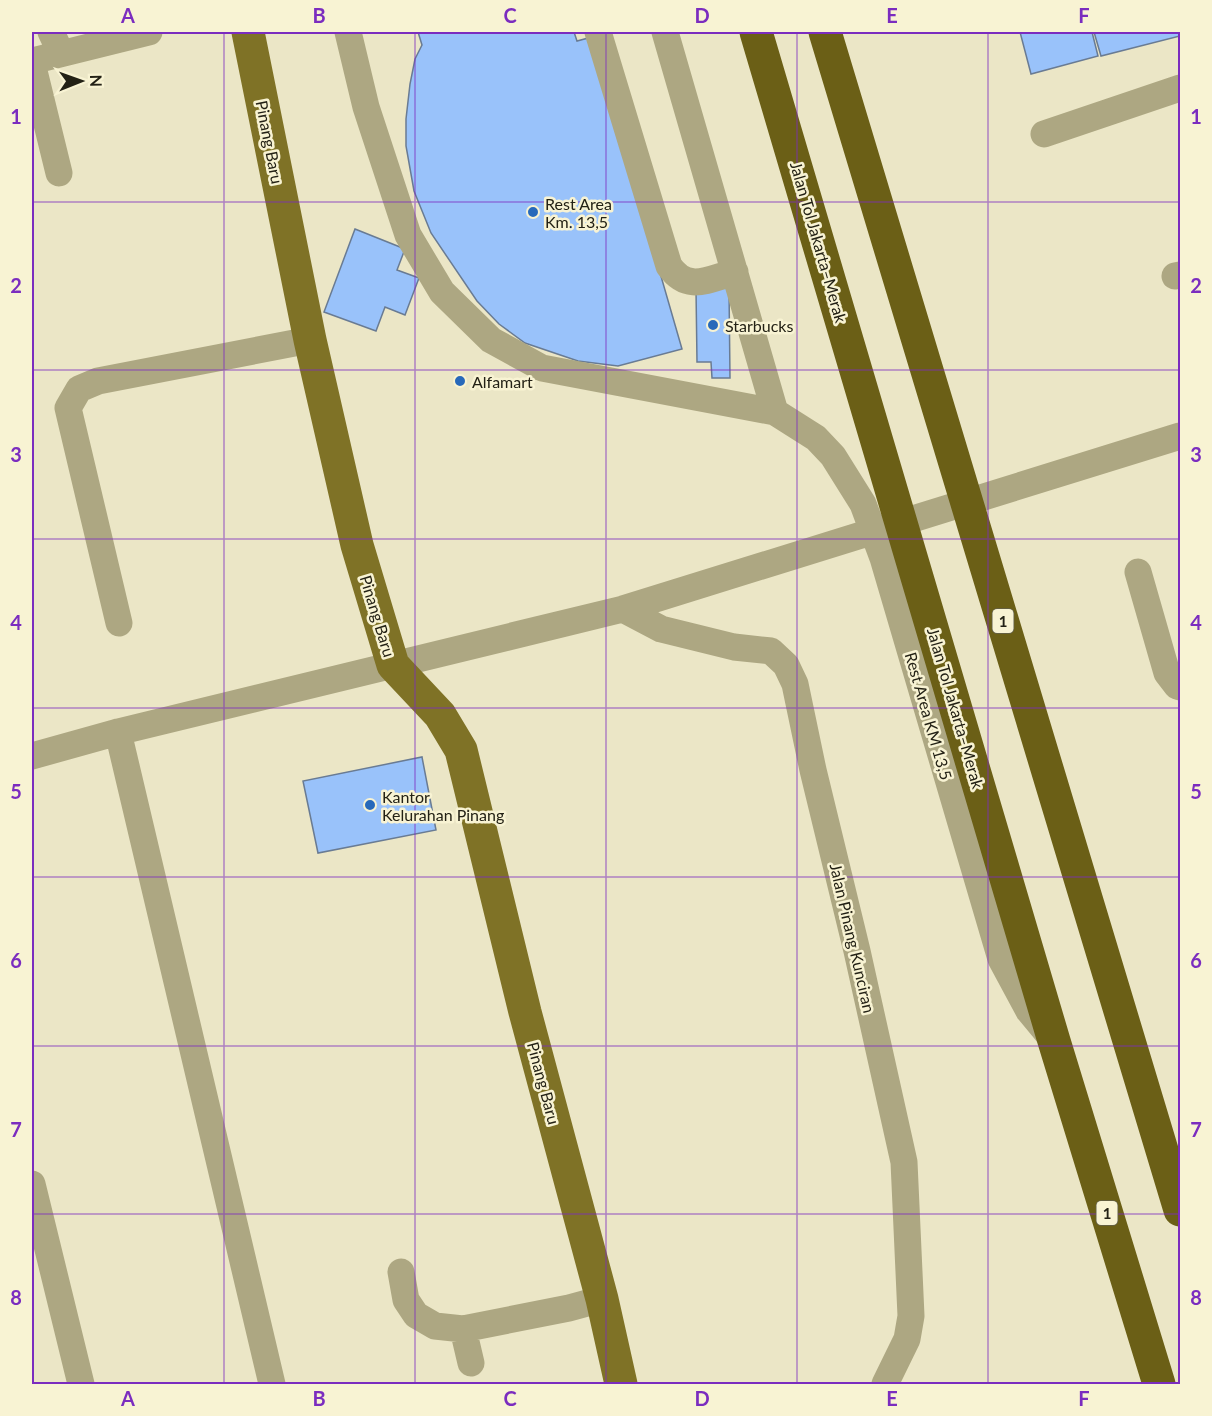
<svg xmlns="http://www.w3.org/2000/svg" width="1212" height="1416" font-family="Lato,sans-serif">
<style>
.building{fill:#99c2fa;stroke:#697b93;stroke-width:1.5}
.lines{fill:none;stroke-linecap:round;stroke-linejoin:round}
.minor{stroke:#ada782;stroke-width:27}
.major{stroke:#7f7226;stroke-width:33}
.highway{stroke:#6b5f16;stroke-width:33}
.grid{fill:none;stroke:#7b2cbf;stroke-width:1.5;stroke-opacity:0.55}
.poi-dot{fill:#2769ba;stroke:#f8f3d3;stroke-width:2}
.labels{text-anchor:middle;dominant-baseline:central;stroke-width:5;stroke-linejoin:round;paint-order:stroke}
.shield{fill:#f8f3d3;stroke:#63604e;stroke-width:1.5}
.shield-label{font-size:15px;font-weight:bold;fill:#232115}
.street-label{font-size:16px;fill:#232115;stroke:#f8f3d3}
.poi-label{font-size:16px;fill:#232115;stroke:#f8f3d3;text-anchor:start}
.neatline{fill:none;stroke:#7b2cbf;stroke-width:2}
.grid-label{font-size:20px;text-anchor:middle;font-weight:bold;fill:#7b2cbf}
</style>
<rect width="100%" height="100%" fill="#ebe6c6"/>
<path class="building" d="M418,32h156l3,9 15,-4 90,312 -64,17 -40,-5 -53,-18 -26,-19 -22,-23 -46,-68 -17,-42 -8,-45v-27l4,-35 5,-25 7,-14z
M1020,32h72l6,24 -67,18z
M1094,32h86v4l-79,20z
M355,229l50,20 -8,21 22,8 -14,37 -20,-8 -9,24 -52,-19z
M729,288l1,90h-18l-1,-16h-14l-1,-73z
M422,757l14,73 -118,23 -15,-72z"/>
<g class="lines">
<path class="minor" d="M51,32l10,21
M348,32l18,75 42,128 34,57 49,48 51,28 233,44 41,26 17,18 30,48 20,54 118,401 28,52 19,23
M598,32l71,234c19,27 39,13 66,6
M665,32l110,380
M32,61l117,-29
M32,63l27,110
M1044,134l136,-46
M1175,276l5,-1
M1138,572l29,101 10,13 3,1
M623,609l38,20 73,18 37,4 15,14 9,19 18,86 44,181 47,211 7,154 -4,23 -22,45
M119,623l-51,-215 11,-19 19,-8 212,-41
M118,732l154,652
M32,756l86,-24 505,-123 557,-173
M32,1184l49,200
M401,1272l5,28 10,15 19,11 28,3 106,-21 33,-9
M463,1329l8,34"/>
<path class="major" d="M248,32l62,308 47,205 36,120 47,50 21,35 64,262 77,287 19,85"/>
<path class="highway" d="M756,32l298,1009 105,343
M825,32l355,1178"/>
</g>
<path class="grid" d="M224,32v1352M415,32v1352M606,32v1352M797,32v1352M988,32v1352M32,202h1148M32,370h1148M32,539h1148M32,708h1148M32,877h1148M32,1046h1148M32,1214h1148"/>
<g class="poi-dot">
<circle cx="533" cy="212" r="6"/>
<circle cx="713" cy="325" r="6"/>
<circle cx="460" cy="381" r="6"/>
<circle cx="370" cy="805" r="6"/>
</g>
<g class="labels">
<g class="shield">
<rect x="992.5" y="609" width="21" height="24" rx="4.5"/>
<rect x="1096.5" y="1201" width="21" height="24" rx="4.5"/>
</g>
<g class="shield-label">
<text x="1003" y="621">1</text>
<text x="1107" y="1213">1</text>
</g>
<g class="street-label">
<text transform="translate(270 142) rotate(79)">Pinang Baru</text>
<text transform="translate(819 242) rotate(74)">Jalan Tol Jakarta–Merak</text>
<text transform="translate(378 616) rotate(73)">Pinang Baru</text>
<text transform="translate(956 708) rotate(74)">Jalan Tol Jakarta–Merak</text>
<text transform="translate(929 716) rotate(74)">Rest Area KM 13,5</text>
<text transform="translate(853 938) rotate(77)">Jalan Pinang Kunciran</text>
<text transform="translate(544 1083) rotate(75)">Pinang Baru</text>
</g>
<g class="poi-label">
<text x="545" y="203">Rest Area<tspan x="545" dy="18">Km. 13,5</tspan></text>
<text x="725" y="325">Starbucks</text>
<text x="472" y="381">Alfamart</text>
<text x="382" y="796">Kantor<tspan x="382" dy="18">Kelurahan Pinang</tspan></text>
</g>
</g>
<rect width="1212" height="1416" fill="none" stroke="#f8f3d3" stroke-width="66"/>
<g transform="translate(81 81) rotate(89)" stroke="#f8f3d3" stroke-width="4.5" paint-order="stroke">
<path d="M0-4.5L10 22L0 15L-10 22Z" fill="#232115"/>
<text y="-9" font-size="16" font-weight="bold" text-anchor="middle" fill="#232115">N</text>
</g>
<rect x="33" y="33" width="1146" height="1350" class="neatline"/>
<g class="grid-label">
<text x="128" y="23">A</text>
<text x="319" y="23">B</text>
<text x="510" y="23">C</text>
<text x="702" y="23">D</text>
<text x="892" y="23">E</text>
<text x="1084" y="23">F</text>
<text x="16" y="124">1</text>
<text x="1196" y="124">1</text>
<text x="16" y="293">2</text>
<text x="1196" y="293">2</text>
<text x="16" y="462">3</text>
<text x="1196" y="462">3</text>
<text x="16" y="630">4</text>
<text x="1196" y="630">4</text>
<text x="16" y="799">5</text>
<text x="1196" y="799">5</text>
<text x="16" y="968">6</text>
<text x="1196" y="968">6</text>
<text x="16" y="1137">7</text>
<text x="1196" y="1137">7</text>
<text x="16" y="1305">8</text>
<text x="1196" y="1305">8</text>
<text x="128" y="1406">A</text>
<text x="319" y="1406">B</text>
<text x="510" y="1406">C</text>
<text x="702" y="1406">D</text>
<text x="892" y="1406">E</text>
<text x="1084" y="1406">F</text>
</g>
</svg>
